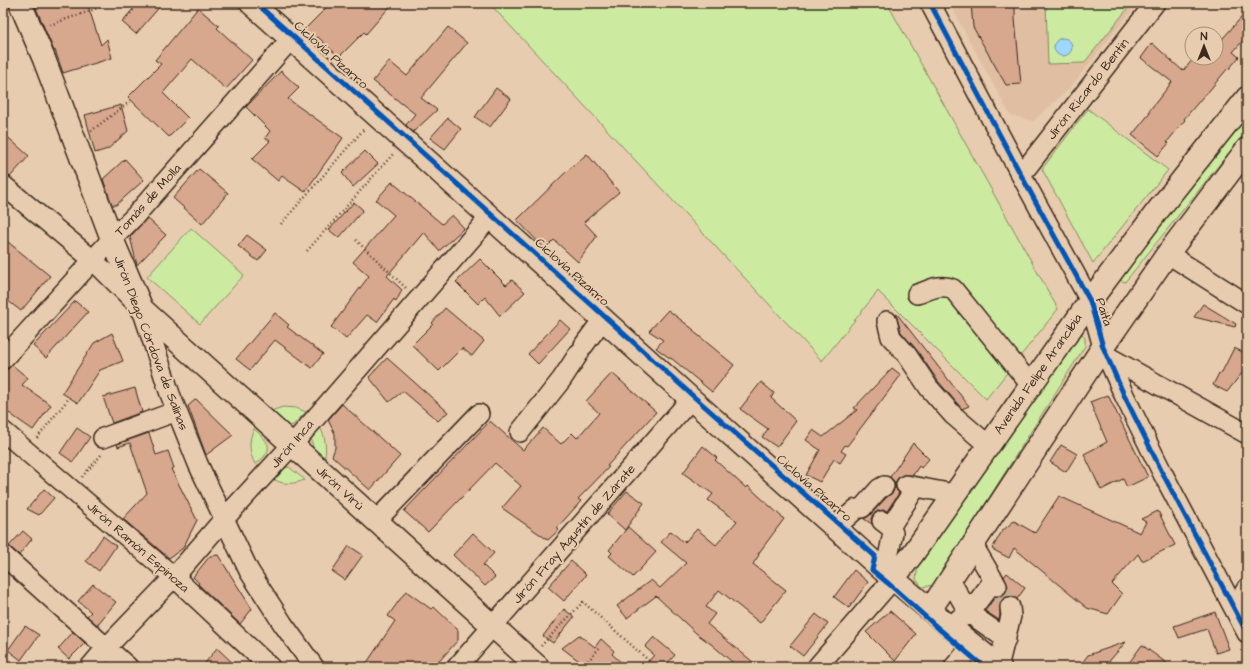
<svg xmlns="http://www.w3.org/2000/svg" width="1250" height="670" font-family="'Architects Daughter',sans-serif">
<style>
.built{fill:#e0bea2}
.green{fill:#cdeaa1;stroke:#848a60}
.water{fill:#9dd8fe;stroke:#7692a4}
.building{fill:#d7a78e;stroke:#3b2a1e}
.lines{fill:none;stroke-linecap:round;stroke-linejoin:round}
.minor-tunnel{stroke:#c5ac92;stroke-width:19;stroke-dasharray:19 10;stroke-linecap:butt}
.minor-casing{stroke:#3b2a1e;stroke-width:22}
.major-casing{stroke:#3b2a1e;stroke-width:25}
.path{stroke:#3b2a1e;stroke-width:2.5;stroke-dasharray:1 3;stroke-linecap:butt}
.minor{stroke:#e8ccaf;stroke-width:19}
.major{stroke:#e8ccaf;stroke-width:22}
.cycleway-casing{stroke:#e8ccaf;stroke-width:8}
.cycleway{stroke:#0057b8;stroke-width:5}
.labels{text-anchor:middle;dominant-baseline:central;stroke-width:4;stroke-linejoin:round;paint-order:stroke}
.street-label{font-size:13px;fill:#3b2a1e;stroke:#e8ccaf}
</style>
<rect width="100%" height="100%" fill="#e8ccaf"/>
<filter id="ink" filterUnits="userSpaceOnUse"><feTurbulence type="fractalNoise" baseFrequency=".025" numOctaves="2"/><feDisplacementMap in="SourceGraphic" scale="8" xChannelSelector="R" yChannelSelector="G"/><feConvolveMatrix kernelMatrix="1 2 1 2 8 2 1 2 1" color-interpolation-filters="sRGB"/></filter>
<g filter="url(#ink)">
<path class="built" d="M949,3h189l-69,86 -36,32 -23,-6z"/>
<path class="green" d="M489,3h398l171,306 -72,90 -108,-108 -56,70z
M1046,3h86l-48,60 -36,1z
M1088,109l80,61 -75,93 -51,-94z
M1247,113v17l-122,152 -5,-2 1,-8z
M191,228l53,47 -44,49 -53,-47z
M1079,330l6,8v8l-151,239 -12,2 -6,-8 2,-13z
M283,407l13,1 10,4 -13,13 -7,2 -15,-15 3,-2z
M318,424c8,12 9,24 6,38 -7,-6 -14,-17 -12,-26 1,-4 4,-8 6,-12z
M254,429c16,14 21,20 2,35h-1c-6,-11 -7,-24 -1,-35z
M289,467l16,13c-12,4 -23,6 -34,-3l10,-8z"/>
<path class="water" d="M1054 47a9 9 0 1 1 18 0a9 9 0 1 1-18 0Z"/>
<path class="building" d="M34,3h53l14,42 6,-6 5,19 -49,15 -8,-23 -1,1z
M138,3h25l-27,31 -14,-12z
M331,3h62l-27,31 -2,-2 -25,25 -21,-20 -4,4 -11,-10z
M971,3h44v16l6,65 -15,1 -33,-58z
M198,8l21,18 -2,2 35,32 -26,29 -34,-30 -29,34 25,25 -19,19 -41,-40 33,-33 -6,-4z
M1247,11v25l-14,16 6,5 -10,12 -1,-1 -20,24h-1l-23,27 1,1 -18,22 2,1 -11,13 -26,-21 18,-22 -1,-2 23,-29 -31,-24 11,-15 31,28 11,-13h22v-12z
M448,27l19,16 -46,55 16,12 -24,22 -7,-7 9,-11 -42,-33 16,-20 18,15z
M281,71l18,17 -11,11 55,39 -38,54 -23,-16 -4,5 -26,-22 18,-18 -5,-3 5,-7 -24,-24z
M496,88l15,11 -21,28 -15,-10z
M121,105l7,26 -20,18 -13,4 -10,-38z
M448,118l13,11 -16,20 -15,-11z
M3,133l26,23 -19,21 -7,-7z
M365,151l13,13 -25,23 -11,-14z
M587,154l32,38 -35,30 13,14 -19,26 -24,-22 -9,9 -28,-29 51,-50z
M125,159l19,21 -28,25h-4l-9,-26z
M199,169l29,24 -26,31 -29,-26z
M392,182l50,42 10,-9 12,13 -25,23 -15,-19 -37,44 15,14 -6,12 -2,-3 -17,23 -10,-7 -21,24 -15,-12 38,-51 -16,-14 41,-47 -18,-15z
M354,202l9,8 -24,28 -10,-8z
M147,218l19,17 -29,30 -7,-28z
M247,235l20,15 -9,11 -20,-15z
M3,238l47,38 -29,35 -18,-14z
M480,259l26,26 6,-5 13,12 -25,24 -15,-19 -7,7 -22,-22z
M75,301l13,11 -42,46 -13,-12z
M1203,304l33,20 -1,3 -41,-10z
M445,308l39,33 -12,15 -10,-8 -23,23 -27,-26 21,-21 -1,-1z
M668,310l26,20 -1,1 41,34 -22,27 -41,-34v1l-15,-11 7,-8 -14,-9z
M275,313l14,12 -2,2 36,27 -11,14 -37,-28 -25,30 -14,-11z
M897,314l72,92 -7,3 -24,-28 -22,-32 -15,-17 -5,-17z
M560,320l10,9 -32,35 -10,-10z
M112,333l11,28 -23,9 -22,33 -16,-10 32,-50z
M1234,348l13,6v22l-5,-3 -15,19 -14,-7 6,-12 2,1z
M387,358l61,54 -10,9 -35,-30 -14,11 -20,-25z
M12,365l16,13 -6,7 29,20 -18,25 -30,-21v-35z
M892,368l9,7 -54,71 -2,-1 -4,6 5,3 -6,9 -6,-4 -14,23 -14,-7 14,-25 -14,-10 7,-10 10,7 34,-27 -3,-2z
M612,373l44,39 -49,54 2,1 -31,32 3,2 -24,27 2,2 -11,10 -46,-32 19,-22 -26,-23 -67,69 -24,-21 86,-90 33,29 20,-22 18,16 11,-11 5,5 22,-25 -13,-12z
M761,382l13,11 -3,5 25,23 -19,26 -15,-10 6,-8 -28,-20z
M135,388l7,24 -30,11 -9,-26z
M1108,395l40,82 -21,10 -4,-8 -22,11 -17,-36 23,-12 -17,-40z
M196,399l37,36 -27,20 -18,-49z
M342,404l58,52 -30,34 -38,-34 3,-8v-14l-7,-14z
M77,428l13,9 -17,25 -13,-9z
M149,433l7,22 12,-4 6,17 -3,1 26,51 -14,28 -14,10 -46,-39 24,-26 -17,-50 -12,4 -1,-3z
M913,443l16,16 -8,9 -2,-2 -6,9h-10l-5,3 -3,5 1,6 3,4 -12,18 -4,-1 -5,1 -5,3 -2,5 1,5 -8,-5 6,-4 16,-17 7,-6 2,-7 -1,-4 -4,-4z
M1061,445l16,9 -11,18 -16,-10z
M703,446l14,12 -2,2 31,28 2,-2 36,33 -26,35 1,1 -6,9 33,26 -26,33 -41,-33 -13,17 9,7 -8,10 52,43h-21l-27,-23 -14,-10 -41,-38 -29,22 -10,-12 34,-26 9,8 26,-25 -25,-21 10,-11 12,11v-1l2,1 12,-13 19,16 21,-24 -29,-21 5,-6 -30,-21z
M44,489l10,9 -15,17 -12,-6z
M627,491l17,12 -19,27 -18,-16z
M1059,496l81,37 6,-11 -5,-3 17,-8 17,34 -33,16 -4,-7 -26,30 10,10 -14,20 -21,-6 -73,-60 -5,10 -17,-9 10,-18 12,-10 21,12z
M628,527l28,25 -23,25 -24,-21 3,-3 -3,-3z
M23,531l9,8 -13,16 -10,-9z
M473,533l21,20 -11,12 12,12 -10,9 -32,-31z
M103,536l13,10 -17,25 -13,-10z
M349,546l14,9 -18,25 -13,-9z
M218,555l34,54 -12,15 -42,-40 1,-1 -6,-6 17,-21z
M571,561l15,14 -22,26 -16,-14z
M854,570l14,12 -19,26 -15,-11z
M1007,573l18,15 -8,11 -3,-2 -5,-1 -6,2 -3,5v12l-1,5 -14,-9 10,-14 7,-1 4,-4 2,-6 -4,-9z
M93,584l23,18 -19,23 -10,-9 4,-4 -13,-11z
M406,591l25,18 3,-2 24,23v10l-24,27h-70l31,-46 -7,-5z
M564,609l10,8 -21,26 -10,-7z
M890,611l26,23 -21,27 -29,-29z
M1215,612l14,37 -13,4 -9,-24 -28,9 -5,-12z
M816,614l12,10 -25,32 -13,-10z
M25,626l14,9 -18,25 -13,-10z
M73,632l12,11 -16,16 -11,-10z
M579,635l16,12 6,-8 13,12 -2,3 14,13h-39l-25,-19z
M654,637l21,18 -11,12h-20l10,-12 -9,-8z
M1126,642l-22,25h-25l9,-12z
M1142,645l30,22h-46z
M217,648l20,19h-35z"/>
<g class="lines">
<path class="minor-tunnel" d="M997,586l13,21"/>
<defs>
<path id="minor" d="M930,3l91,172 69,126 13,46 21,48 39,79 84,159
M1021,175l134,-172
M3,185l90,75 49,49 28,85 28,70 51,107 34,53 31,43
M1168,254l79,50
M917,294c13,-4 23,-11 36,-5l77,95
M887,321l4,16 16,18 22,33 24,27 35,30
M584,345l19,-26
M1107,356l140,78
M3,359l109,-120 22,-22 157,-178
M3,431l171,146 96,90
M520,432l42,-53 17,-26
M103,438l74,-27
M906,485l48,9
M376,521l103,-107
M882,521l8,6 3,6 -8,39
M890,527l26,-40
M835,528l21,-19 6,-1 17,-19 5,-3
M973,545l24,41
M3,555l125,112
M950,580l19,33 25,-33
M1235,609l12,-21
M959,619l10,-6 37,26
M90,667l16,-19 68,-71 50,-58 68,-74 198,-228
M457,667l234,-268
M817,667l76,-88
M954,667l19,-22
M998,667l13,-51 -1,-9"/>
<path id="major" d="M20,3l24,56 68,180 30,70 396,358
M251,3l239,214 201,182 194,173 64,54 51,41
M893,579l19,-24 178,-254 65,-87 92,-116
M930,610l173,-263 63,-91 81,-107"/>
</defs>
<use href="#minor" class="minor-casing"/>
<use href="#major" class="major-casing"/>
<path class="path" d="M125,20l14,-17
M50,25l56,-20
M91,131l41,-31
M281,224l83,-95
M356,240l50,48
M307,251l86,-97
M37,438l32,-40
M82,477l19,-22
M541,646l42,-44 73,65
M583,667l17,-20"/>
<use href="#minor" class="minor"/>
<use href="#major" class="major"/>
<defs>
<path id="cycleway" d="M256,3l437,393 182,160 -3,14 17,14 49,44 46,39
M930,3l91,172 69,126 13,46 21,48 39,79 84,159"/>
</defs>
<use href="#cycleway" class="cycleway-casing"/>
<use href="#cycleway" class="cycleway"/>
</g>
</g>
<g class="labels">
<g class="street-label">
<text transform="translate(331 55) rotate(42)">Ciclovía Pizarro</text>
<text transform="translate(1088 89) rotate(-52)">Jirón Ricardo Bentin</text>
<text transform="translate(148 200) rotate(-48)">Tomás de Molla</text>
<text transform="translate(572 272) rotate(42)">Ciclovía Pizarro</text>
<text transform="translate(1104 312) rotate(72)">Paita</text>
<text transform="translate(151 343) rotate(69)">Jirón Diego Córdova de Salinas</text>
<text transform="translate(1038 374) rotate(-55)">Avenida Felipe Arancibia</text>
<text transform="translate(292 444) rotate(-49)">Jirón Inca</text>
<text transform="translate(340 488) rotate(42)">Jirón Virú</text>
<text transform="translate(814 488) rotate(41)">Ciclovía Pizarro</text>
<text transform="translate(574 534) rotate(-49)">Jirón Fray Agustín de Zárate</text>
<text transform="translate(138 547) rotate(41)">Jirón Ramón Espinoza</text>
</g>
</g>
<rect width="1250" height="670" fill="none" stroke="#e8ccaf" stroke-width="16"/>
<rect x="8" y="8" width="1234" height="654" fill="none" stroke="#3b2a1e" stroke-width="1.5" filter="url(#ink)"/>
<g transform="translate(1204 46)"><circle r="19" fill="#e8ccaf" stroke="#a38b75"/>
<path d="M0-3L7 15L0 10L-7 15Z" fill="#3b2a1e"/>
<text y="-6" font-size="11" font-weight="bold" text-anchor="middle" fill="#3b2a1e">N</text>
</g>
</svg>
